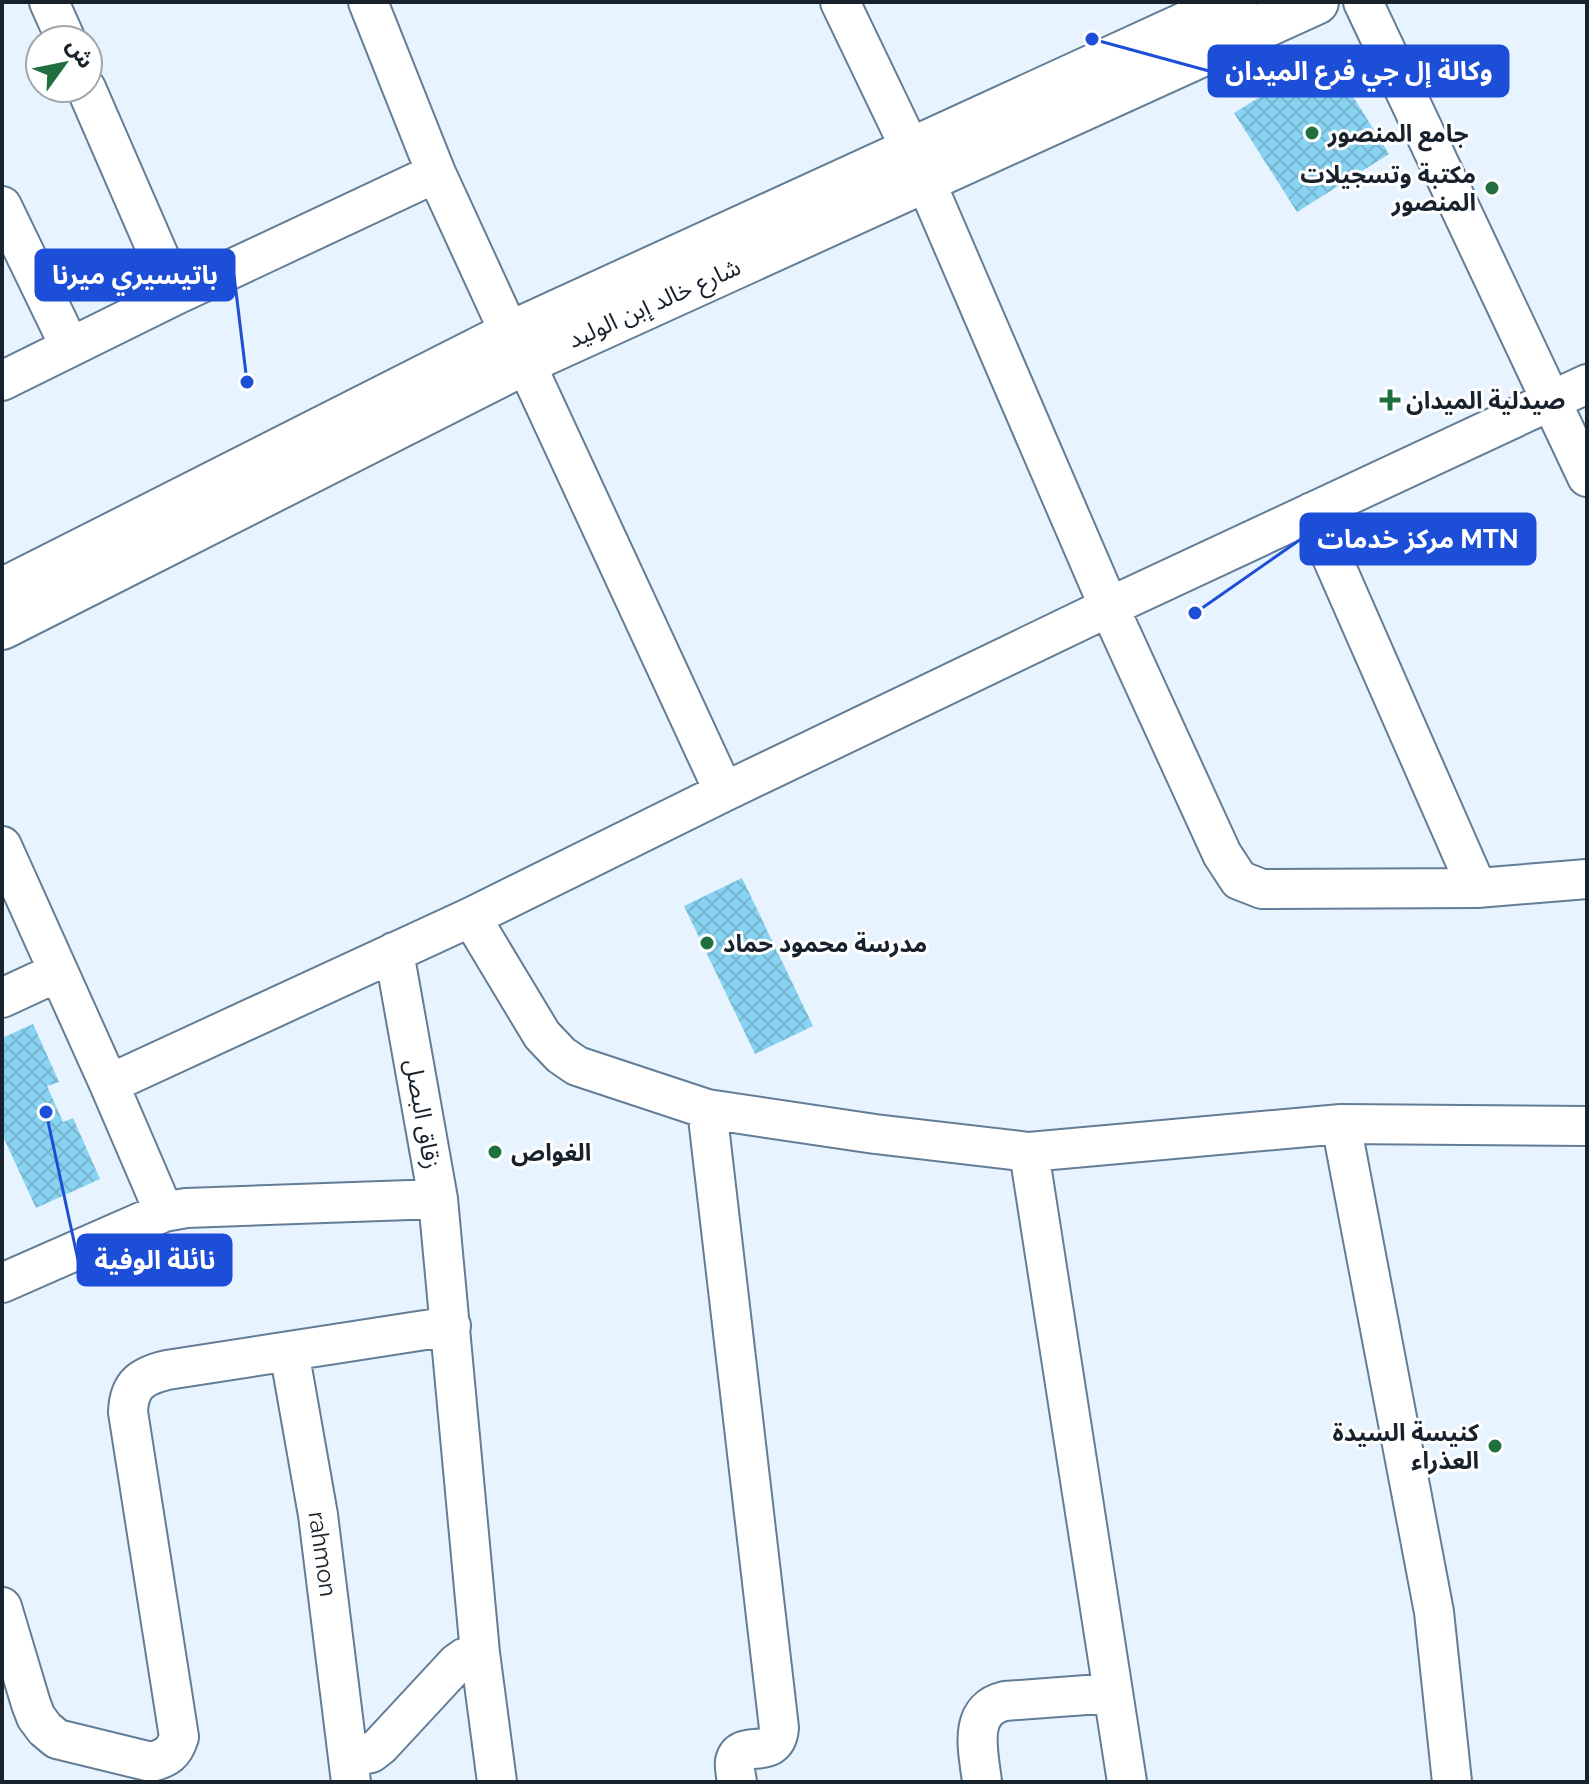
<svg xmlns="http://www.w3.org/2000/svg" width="1589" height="1784" font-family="Raleway,'Noto Sans Arabic',sans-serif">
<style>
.building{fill:url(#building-cross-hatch)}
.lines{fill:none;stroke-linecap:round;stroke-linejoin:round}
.street-casing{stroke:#627d95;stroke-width:42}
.primary-casing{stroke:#627d95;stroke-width:48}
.street{stroke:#fff;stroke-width:38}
.primary{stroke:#fff;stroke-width:44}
.poi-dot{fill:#1f6f3f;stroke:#fff;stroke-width:3}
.labels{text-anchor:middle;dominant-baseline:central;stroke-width:6;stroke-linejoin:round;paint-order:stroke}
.poi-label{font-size:24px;font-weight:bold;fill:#17222c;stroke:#fff;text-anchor:start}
.street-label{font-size:24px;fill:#17222c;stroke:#fff}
.leader{fill:none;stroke:#1d4ed8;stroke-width:3}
.callout-dot{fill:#1d4ed8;stroke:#fff;stroke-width:3}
.callout{fill:#1d4ed8;stroke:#1d4ed8;stroke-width:3}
.callout-label{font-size:26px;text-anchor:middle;font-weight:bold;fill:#fff}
</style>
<defs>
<pattern id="building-cross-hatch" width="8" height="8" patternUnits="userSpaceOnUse" patternTransform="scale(2)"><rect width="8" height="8" fill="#89d3f2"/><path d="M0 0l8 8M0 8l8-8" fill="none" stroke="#76b5d0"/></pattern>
</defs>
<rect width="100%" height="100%" fill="#e7f3fe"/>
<path class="building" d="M1327,55l62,99 -92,58 -63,-99z
M742,878l71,148 -58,28 -71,-148z
M33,1024l26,58 -12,4 16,36 10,-4 27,61 -64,29 -34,-74v-96z"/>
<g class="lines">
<defs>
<path id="street" d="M49,2l17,38
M368,2l68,171 74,161
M840,2l71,148
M1363,2l224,475
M86,88l90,207
M925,180l184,427 113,247 17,26 23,9 215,-1 110,-9
M2,206l68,141
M525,362l199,430
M2,381l174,-86 260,-122
M1312,512l165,376
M2,846l107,238 55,128
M471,917l71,118 19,20 16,11 130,43 168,25 154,18 312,-28 246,2
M394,952l44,247 42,454 17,129
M2,998l56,-26
M109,1084l362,-167 253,-125 385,-185 478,-223
M707,1109l72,619c-3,35 -38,9 -44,33 -1,6 1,15 2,21
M1341,1124l93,488 18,170
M1029,1152l98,630
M2,1283l162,-71 22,-4 252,-9
M289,1351l29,164 33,267
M2,1607l29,97 5,13 9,12 12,10 94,23c16,-4 23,-9 28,-25l-51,-325c1,-28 14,-36 39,-42l284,-44
M349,1758l22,-5 9,-7 77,-83 7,-5 16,-5
M982,1782c-3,-29 -16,-72 23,-81l108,-8"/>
<path id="primary" d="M2,591l508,-257 725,-332
M2,627l523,-265 791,-360"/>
</defs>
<use href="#street" class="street-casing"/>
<use href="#primary" class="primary-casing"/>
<use href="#street" class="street"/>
<use href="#primary" class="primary"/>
</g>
<g class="poi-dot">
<circle cx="1312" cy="133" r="8"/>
<circle cx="1492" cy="188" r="8"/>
<path d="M1386 388h8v8h8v8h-8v8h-8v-8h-8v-8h8z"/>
<circle cx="707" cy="943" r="8"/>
<circle cx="495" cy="1152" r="8"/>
<circle cx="1495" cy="1446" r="8"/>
</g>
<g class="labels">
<g class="poi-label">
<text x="1328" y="133">جامع المنصور</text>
<text x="1476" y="174" text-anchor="end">مكتبة وتسجيلات<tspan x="1476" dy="28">المنصور</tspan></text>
<text x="1406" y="400">صيدلية الميدان</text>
<text x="723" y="943">مدرسة محمود حماد</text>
<text x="511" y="1152">الغواص</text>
<text x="1479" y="1432" text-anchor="end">كنيسة السيدة<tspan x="1479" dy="28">العذراء</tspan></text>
</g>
<g class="street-label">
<text transform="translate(654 303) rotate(-24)">شارع خالد إبن الوليد</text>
<text transform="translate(423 1114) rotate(80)">زقاق البصل</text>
<text transform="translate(323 1554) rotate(82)">rahmon</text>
</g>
</g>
<path class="leader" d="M1092 39L1209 71M247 382L234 275M1195 613L1301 539M46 1112L78 1260"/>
<g class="callout-dot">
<circle cx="1092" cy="39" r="8"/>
<circle cx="247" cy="382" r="8"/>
<circle cx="1195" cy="613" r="8"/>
<circle cx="46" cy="1112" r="8"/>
</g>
<g class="callout">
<rect x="1209" y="46" width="299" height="50" rx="8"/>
<rect x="36" y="250" width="198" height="50" rx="8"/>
<rect x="1301" y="514" width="234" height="50" rx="8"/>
<rect x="78" y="1235" width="153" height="50" rx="8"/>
</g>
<g class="callout-label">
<text x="1359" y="80">وكالة إل جي فرع الميدان</text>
<text x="135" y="284">باتيسيري ميرنا</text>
<text x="1418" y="548">مركز خدمات MTN</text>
<text x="155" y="1269">نائلة الوفية</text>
</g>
<rect width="1589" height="1784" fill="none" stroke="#17222c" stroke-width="8"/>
<g transform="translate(64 64) rotate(57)"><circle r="38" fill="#ffffff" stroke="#a2a7ab" stroke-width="2"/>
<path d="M0-6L14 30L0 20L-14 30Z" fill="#1f6f3f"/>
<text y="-12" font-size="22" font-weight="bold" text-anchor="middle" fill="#17222c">ش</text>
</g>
</svg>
